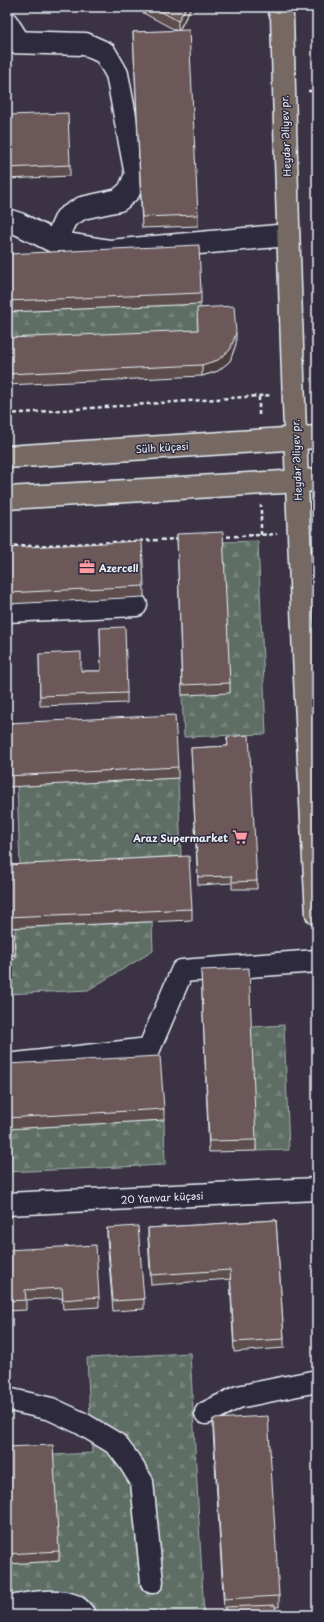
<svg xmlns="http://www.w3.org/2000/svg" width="324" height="1622" font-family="'Playpen Sans',sans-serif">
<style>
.forest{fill:url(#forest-firs);stroke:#a3b0ae}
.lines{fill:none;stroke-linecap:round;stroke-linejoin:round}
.minor-casing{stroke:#e8f1f8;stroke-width:25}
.major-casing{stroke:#e8f1f8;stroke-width:25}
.highway-casing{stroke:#e8f1f8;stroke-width:25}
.path{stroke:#e8f1f8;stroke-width:2.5;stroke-dasharray:4 3;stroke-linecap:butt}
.minor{stroke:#2f2a3d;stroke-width:22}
.major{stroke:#766964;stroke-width:22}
.highway{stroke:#766964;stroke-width:22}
.wall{fill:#5d4d4d;stroke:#e8f1f8}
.shaded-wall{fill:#4c3e3e;stroke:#e8f1f8}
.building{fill:#6c5959;stroke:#e8f1f8}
.labels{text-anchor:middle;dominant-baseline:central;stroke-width:3;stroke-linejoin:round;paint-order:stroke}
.street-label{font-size:10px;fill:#e8f1f8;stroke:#2f2a3d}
.poi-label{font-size:10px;font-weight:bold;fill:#e8f1f8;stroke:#2f2a3d;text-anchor:start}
</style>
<defs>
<pattern id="forest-firs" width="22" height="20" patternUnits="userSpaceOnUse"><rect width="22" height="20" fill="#5e6e65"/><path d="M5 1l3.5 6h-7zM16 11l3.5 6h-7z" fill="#75837c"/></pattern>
</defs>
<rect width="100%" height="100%" fill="#3b3343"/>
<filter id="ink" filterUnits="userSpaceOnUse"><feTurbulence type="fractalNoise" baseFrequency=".025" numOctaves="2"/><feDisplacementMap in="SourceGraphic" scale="8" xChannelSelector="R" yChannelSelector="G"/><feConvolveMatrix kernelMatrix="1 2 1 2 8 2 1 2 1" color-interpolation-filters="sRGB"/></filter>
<g filter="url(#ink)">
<path class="forest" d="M201,304l-4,15 1,22 -191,8v-37z
M258,541l8,193 -82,3 -2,-42 48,-3 -7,-150z
M178,778l3,78 -161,9 -3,-79z
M152,922l1,29 -65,39 -81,4v-35h8v-31z
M284,1025l5,125 -33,1 -5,-124z
M164,1120l1,45 -158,7v-43z
M190,1353l14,262h-197v-51l52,-3 -6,-106 39,-2 -5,-95z"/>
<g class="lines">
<defs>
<path id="minor" d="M7,23l12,19
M7,42l78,2 20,9 12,21 19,101 -7,16 -10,9 -37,8 -16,10 -11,24
M7,220l12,4 36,18 55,9 178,-16
M7,611l129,-6
M7,1065l142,-16 33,-78 135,-10
M7,1204l310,-15
M7,1399l44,10 30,14 35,21 13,17 13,21 10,100
M206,1413l32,-16 79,-16
M7,1608c21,-5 48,-10 68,-2 4,2 7,6 9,9"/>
<path id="major" d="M278,7l4,9c8,299 18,599 35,898"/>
<path id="highway" d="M7,457l310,-20
M7,498l310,-18"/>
</defs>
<use href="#minor" class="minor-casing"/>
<use href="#major" class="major-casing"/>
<use href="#highway" class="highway-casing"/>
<path class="path" d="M308,91h9
M259,397v21
M7,414l265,-19
M261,535v-30
M220,537l57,-3
M7,547l172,-8"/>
<use href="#minor" class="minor"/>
<use href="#major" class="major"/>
<use href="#highway" class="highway"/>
</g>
<path class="wall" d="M132,7h59l-12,24 19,184v11l-56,2 -9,-196 44,-1z
M7,115l63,50v11l-63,3z
M7,254l194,39v11l-194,8z
M7,338l229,6 -6,17 -12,10 -16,5 -195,9z
M177,534l53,149v10l-48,2z
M7,548l137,38v11l-137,7z
M100,628l27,65v10l-87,3 -1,-52 42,17h20z
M7,723l171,44v11l-171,9z
M227,737l30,144v8h-25v-6l-34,2 -7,-137 37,-2z
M7,865l185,44v11l-185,8z
M7,934h7l1,25h-8z
M201,970l55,170v11l-47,1z
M7,1064l157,45v11l-157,9z
M276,1220l8,119v9l-50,4 -4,-73 -79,6 -3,-47v-10z
M107,1228l37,71v10l-31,2 -6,-73z
M7,1250l92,47v10l-36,2 -1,-11 -36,2v10l-19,1z
M213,1419l66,177v11h-4l1,8h-50v-5h-2l-11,-180z
M7,1447l52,104v10l-52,3z"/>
<path class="shaded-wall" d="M186,7h5l-13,25v-11z
M236,333v11l-6,17 -12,10 -16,5v-11z"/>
<path class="building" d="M153,7h33l-8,14z
M189,30l9,185 -56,2 -9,-185z
M68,113l2,52 -63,3v-53z
M199,245l2,48 -194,8v-47z
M234,306l2,27 -6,17 -12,10 -16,5 -195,9v-36l191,-8 -1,-22z
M223,532l7,151 -48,2 -5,-151z
M142,541l2,45 -137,7v-45z
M125,627l2,66 -87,3 -1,-42 42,-2v19h20l-1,-43z
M175,715l3,52 -171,9v-53z
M249,735l8,146 -25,1v-6l-34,1 -7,-129 37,-2 -1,-9z
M189,856l3,53 -185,8v-52z
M7,934h7l1,21h-8z
M249,968l7,172 -47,1 -8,-171z
M160,1056l4,53 -157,9v-54z
M276,1220l8,119 -50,3 -4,-72 -79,5 -3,-47z
M138,1226l6,73 -31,2 -6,-73z
M96,1245l3,52 -36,3 -1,-12 -37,2 1,10 -19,1v-51z
M268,1416l11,180 -55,3 -11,-180z
M53,1445l6,106 -52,3v-107z
M275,1605l1,10h-50v-8z"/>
</g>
<defs>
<symbol id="office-bare" viewBox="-9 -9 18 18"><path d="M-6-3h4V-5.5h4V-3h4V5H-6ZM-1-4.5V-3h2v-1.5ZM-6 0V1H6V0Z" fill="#ff9aa2" stroke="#2f2a3d" stroke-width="2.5" paint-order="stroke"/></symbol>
<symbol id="supermarket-bare" viewBox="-9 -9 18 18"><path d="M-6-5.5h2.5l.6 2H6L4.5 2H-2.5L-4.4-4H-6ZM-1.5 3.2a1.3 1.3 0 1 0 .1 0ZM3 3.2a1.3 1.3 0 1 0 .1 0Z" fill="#ff9aa2" stroke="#2f2a3d" stroke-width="2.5" paint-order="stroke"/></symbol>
</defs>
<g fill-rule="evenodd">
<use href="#office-bare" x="76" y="556" width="22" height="22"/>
<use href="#supermarket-bare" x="229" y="826" width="22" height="22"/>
</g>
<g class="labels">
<g class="street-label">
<text transform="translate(285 136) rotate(-92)">Heydər Əliyev pr.</text>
<text transform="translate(162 447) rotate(-4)">Sülh küçəsi</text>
<text transform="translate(296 460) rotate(-92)">Heydər Əliyev pr.</text>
<text transform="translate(162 1197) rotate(-3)">20 Yanvar küçəsi</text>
</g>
<g class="poi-label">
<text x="99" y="567">Azercell</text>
<text x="228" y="837" text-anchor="end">Araz Supermarket</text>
</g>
</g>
<rect width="324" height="1622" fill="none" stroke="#2f2a3d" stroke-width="24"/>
<rect x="12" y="12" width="300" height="1598" fill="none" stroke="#e8f1f8" stroke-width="1.5" filter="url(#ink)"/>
</svg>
